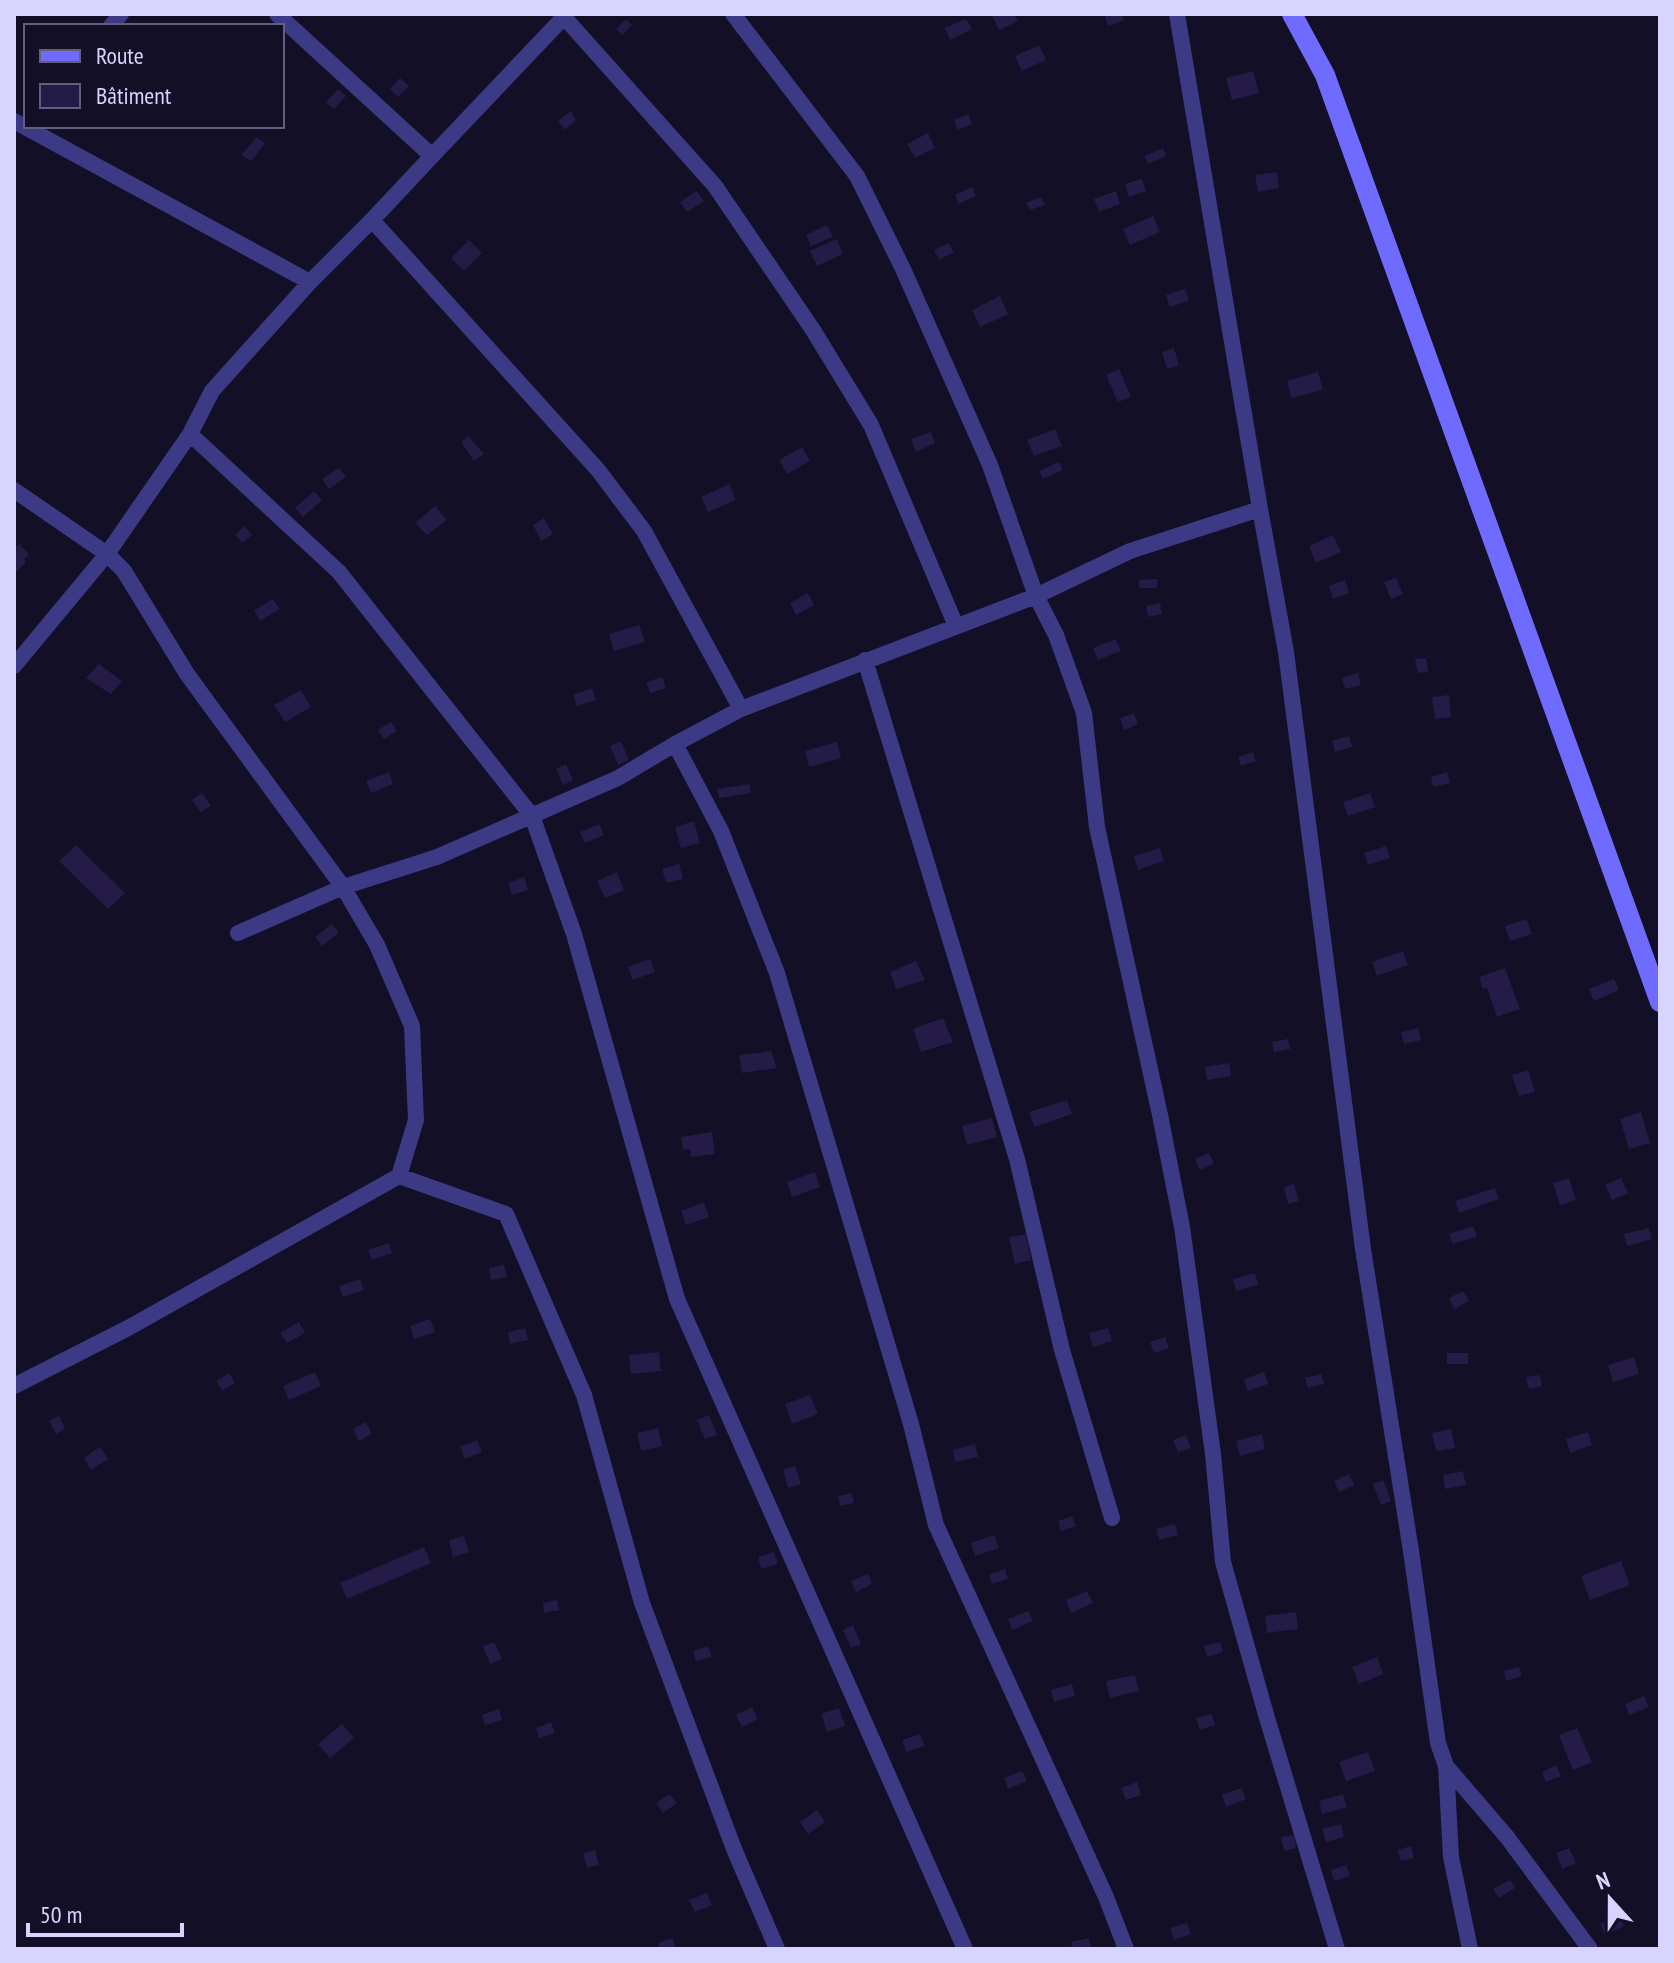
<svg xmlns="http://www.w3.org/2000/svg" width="1674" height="1963" font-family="'PT Sans Narrow',sans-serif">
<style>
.building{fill:#241b47}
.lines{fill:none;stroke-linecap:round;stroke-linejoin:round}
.minor{stroke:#3d3a85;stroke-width:16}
.secondary{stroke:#6f6bff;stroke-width:20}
</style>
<rect width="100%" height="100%" fill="#130f26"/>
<path class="building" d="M997,14h17l4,7 -19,9 -7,-14z
M1104,14h18l2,6 -16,6z
M626,19l6,6 -10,10 -6,-6z
M966,19l6,10 -22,11 -5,-12z
M1039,45l7,15 -24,11 -7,-15z
M1253,71l6,22 -27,7 -6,-22z
M400,78l9,8 -11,11 -8,-8z
M338,89l8,7 -12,13 -8,-7z
M571,111l5,9 -11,10 -7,-9z
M968,114l4,10 -14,6 -4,-10z
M928,133l7,15 -20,10 -8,-14z
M257,137l8,6 -14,18 -10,-6z
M1163,148l3,8 -18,8 -4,-8z
M1277,172l2,16 -21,4 -3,-17z
M1142,179l4,12 -17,6 -4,-13z
M972,187l4,9 -17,8 -4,-9z
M697,191l7,10 -17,11 -7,-10z
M1116,191l4,13 -21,8 -5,-13z
M1041,197l4,8 -15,5 -4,-7z
M1153,216l7,16 -30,13 -7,-16z
M827,225l6,12 -22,9 -5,-11z
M837,239l6,15 -26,12 -7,-15z
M469,240l13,13 -18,18 -13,-13z
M949,243l5,9 -15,8 -5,-10z
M1185,289l4,12 -19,6 -4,-12z
M1000,296l8,18 -28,13 -8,-17z
M1174,348l5,18 -12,3 -5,-17z
M1119,369l12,28 -13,5 -12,-27z
M1318,372l5,18 -32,8 -4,-17z
M1055,429l7,17 -28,10 -7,-16z
M931,432l4,11 -19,9 -5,-13z
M468,436l16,18 -10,7 -13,-19z
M802,447l8,14 -23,13 -8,-14z
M1059,462l4,8 -20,9 -4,-8z
M339,468l7,9 -17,12 -7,-10z
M729,484l7,16 -28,12 -7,-15z
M314,491l8,9 -19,17 -8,-9z
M435,506l12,14 -20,15 -12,-12z
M544,518l9,16 -12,7 -8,-16z
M245,526l7,9 -10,8 -7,-9z
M1333,535l8,17 -25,11 -7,-17z
M19,544l10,10 -5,5 2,3 -12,12v-25z
M1396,578l7,16 -12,5 -7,-17z
M1157,579v9h-18v-8z
M1345,580l4,13 -16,6 -4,-13z
M808,593l6,12 -18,10 -6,-12z
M273,599l7,10 -20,12 -6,-11z
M1160,603l2,11 -14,3 -2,-11z
M639,625l6,17 -31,9 -5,-17z
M1116,639l5,12 -23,9 -5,-12z
M1426,658l2,14 -10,1 -3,-14z
M99,664l23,17 -11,13 -25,-16z
M1358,673l3,12 -16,4 -3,-11z
M662,677l4,11 -16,5 -4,-11z
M592,688l4,12 -19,6 -4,-11z
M301,690l10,17 -26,15 -11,-17z
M1449,695l2,22 -16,2 -3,-22z
M1134,713l4,11 -14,6 -4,-12z
M391,722l6,9 -13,8 -6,-9z
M1349,736l3,11 -17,5 -3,-11z
M621,741l8,19 -11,5 -8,-19z
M837,742l4,16 -32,9 -4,-16z
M1253,752l3,9 -15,5 -3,-9z
M566,764l7,16 -10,5 -7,-16z
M389,772l4,12 -22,9 -5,-12z
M1447,772l3,11 -17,4 -2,-10z
M750,784l1,9 -32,5 -2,-9z
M202,793l9,13 -10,6 -9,-12z
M1370,793l5,14 -27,9 -5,-14z
M694,821l6,22 -19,5 -6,-21z
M599,824l5,11 -19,8 -5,-11z
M76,845l49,48 -17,16 -49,-48z
M1386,846l4,12 -22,7 -4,-12z
M1160,848l4,13 -26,9 -4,-14z
M679,864l4,15 -17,4 -4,-14z
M617,872l7,18 -19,8 -8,-17z
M524,877l4,13 -16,5 -4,-12z
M1527,919l5,15 -22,7 -5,-15z
M332,924l7,9 -17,13 -7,-9z
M1403,951l5,14 -31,11 -5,-14z
M650,959l5,13 -22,8 -5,-13z
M916,961l9,19 -29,9 -6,-17z
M1505,968l15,41 -23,8 -10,-29 -4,1 -4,-12z
M1614,979l5,11 -25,11 -5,-12z
M943,1018l10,24 -32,10 -8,-23z
M1418,1028l3,12 -17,4 -3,-12z
M1288,1039l2,10 -16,3 -2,-10z
M771,1051l6,17 -35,5 -3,-18z
M1229,1063l2,13 -24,4 -2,-13z
M1528,1070l7,22 -16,4 -7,-21z
M1067,1100l5,14 -38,13 -5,-15z
M1641,1112l9,31 -21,6 -9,-30z
M992,1118l5,19 -30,8 -5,-19z
M712,1132l3,22 -24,3 -1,-8 -7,1 -2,-13z
M1209,1153l5,11 -14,6 -5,-11z
M815,1172l5,15 -28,10 -5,-15z
M1569,1178l7,22 -16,5 -7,-22z
M1621,1178l7,15 -16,7 -7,-15z
M1294,1184l5,17 -11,3 -4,-17z
M1495,1188l4,11 -40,14 -4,-12z
M704,1202l5,15 -23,8 -5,-14z
M1473,1226l4,10 -24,8 -4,-10z
M1649,1228l3,11 -25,7 -3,-12z
M1026,1234l5,26 -16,4 -6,-27z
M389,1243l3,10 -20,7 -4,-10z
M504,1265l3,12 -16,3 -2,-12z
M1255,1273l3,12 -22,6 -3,-12z
M360,1279l4,11 -21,7 -4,-11z
M1463,1291l6,10 -15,8 -5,-11z
M430,1319l5,13 -21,7 -4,-13z
M299,1322l6,11 -18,10 -7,-10z
M525,1328l3,12 -18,4 -2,-12z
M1108,1328l4,13 -19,6 -4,-14z
M1165,1337l4,11 -15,5 -4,-11z
M659,1352l2,19 -30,3 -2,-19z
M1447,1353h21v11h-21z
M1634,1357l5,17 -26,8 -5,-17z
M315,1372l6,14 -32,14 -6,-14z
M1264,1372l4,12 -21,7 -3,-12z
M229,1373l6,10 -13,8 -6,-10z
M1321,1374l3,10 -16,4 -3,-10z
M1540,1375l2,11 -13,3 -3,-12z
M810,1395l8,19 -26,10 -7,-20z
M709,1415l8,20 -12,4 -8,-19z
M59,1416l6,13 -9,5 -7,-13z
M366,1422l6,12 -13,7 -6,-12z
M658,1428l4,18 -21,5 -4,-18z
M1451,1429l4,19 -19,3 -4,-18z
M1588,1432l4,13 -22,8 -4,-14z
M1262,1434l3,15 -25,7 -4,-15z
M1186,1435l5,13 -13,4 -5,-12z
M477,1440l5,12 -17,7 -5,-12z
M975,1444l3,13 -23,5 -2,-12z
M100,1447l8,12 -17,11 -7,-12z
M795,1466l6,18 -13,4 -5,-19z
M1463,1471l3,14 -21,4 -2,-14z
M1349,1474l6,11 -16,7 -5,-11z
M1383,1480l8,21 -10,4 -8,-21z
M852,1493l2,10 -14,3 -2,-10z
M1072,1516l4,10 -15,5 -3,-10z
M1175,1524l3,11 -19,5 -3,-11z
M994,1535l5,13 -24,8 -4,-13z
M464,1536l5,16 -16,5 -4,-17z
M424,1547l7,16 -84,36 -7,-16z
M774,1552l4,12 -17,5 -3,-12z
M1621,1561l9,24 -40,15 -9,-24z
M1005,1569l3,10 -16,5 -3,-9z
M868,1574l4,10 -16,8 -5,-11z
M1087,1591l6,12 -22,10 -5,-13z
M557,1600l2,10 -15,3 -1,-10z
M1028,1611l5,10 -21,9 -4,-11z
M1296,1612l2,17 -31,4 -2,-17z
M853,1625l8,19 -10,4 -8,-18z
M494,1642l8,17 -12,5 -7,-18z
M1220,1642l3,10 -16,5 -3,-11z
M708,1646l4,11 -16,4 -3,-10z
M1377,1657l6,17 -24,10 -7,-17z
M1519,1667l3,9 -16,5 -2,-10z
M1135,1675l4,16 -29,7 -4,-17z
M1072,1684l3,12 -21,6 -3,-12z
M1644,1696l5,11 -20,8 -4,-11z
M752,1707l6,12 -16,8 -6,-12z
M839,1708l6,18 -18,6 -6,-18z
M499,1709l3,11 -17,5 -3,-10z
M1212,1714l3,11 -15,5 -4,-12z
M551,1722l4,11 -16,5 -3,-10z
M342,1724l12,14 -24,20 -12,-14z
M1577,1728l15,34 -19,8 -14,-35z
M920,1734l5,12 -19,6 -4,-12z
M1368,1752l7,19 -29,10 -7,-19z
M1556,1765l5,11 -15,6 -4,-10z
M1022,1771l5,10 -19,8 -4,-11z
M1137,1782l4,13 -15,5 -5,-12z
M1241,1788l5,11 -20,8 -4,-12z
M670,1794l7,9 -14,10 -7,-10z
M1343,1794l4,13 -25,7 -3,-13z
M817,1810l8,12 -17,12 -8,-12z
M1341,1824l3,13 -18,5 -4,-13z
M1294,1835l2,13 -12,3 -3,-14z
M1411,1846l3,12 -13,3 -4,-11z
M1569,1848l7,15 -14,6 -6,-16z
M595,1850l4,15 -12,3 -4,-15z
M1346,1865l4,11 -16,5 -3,-11z
M1510,1880l5,8 -16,10 -6,-9z
M707,1893l5,12 -17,7 -6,-12z
M1619,1915l5,11 -19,9 -5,-11z
M1187,1923l4,11 -17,6 -4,-12z
M672,1938l4,10 -16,1 -2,-6z
M1089,1938l2,11h-18l-2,-7z"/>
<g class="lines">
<path class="minor" d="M277,14l155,142 132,-139 -2,-3
M733,14l124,162 46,93 87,196 46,131 94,-45 130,-42
M1177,14l83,495 26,143 77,597 48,302 27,192 8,23 5,91 19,92
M564,17l151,169 98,144 58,95 85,201
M111,26l10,-12
M14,121l296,161
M432,156l-60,64 226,250 46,61 97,178 295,-113 20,39 28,78 13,114 63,288 22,112 31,227 10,108 44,156 70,231
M190,434l149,138 193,244 42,118 103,365 288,650
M14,490l93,64 17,17 63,103 156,213 34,58 35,81 4,94 -17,56
M865,660l152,499 45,191 50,168
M14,666l93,-112 83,-120 22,-43 98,-109 62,-62
M675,744l46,87 56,142 134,451 25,101 170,372 20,52
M238,933l105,-46 94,-30 181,-79 57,-34 66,-35
M14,1386l114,-58 271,-152 107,38 78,181 58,208 92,246 43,100
M1446,1766l61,71 83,112"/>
<path class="secondary" d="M1292,14l33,61 335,927"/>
</g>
<rect width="1674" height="1963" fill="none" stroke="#d9d4ff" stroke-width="32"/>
<rect x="24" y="24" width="260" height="104" fill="#130f26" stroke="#625e7d" stroke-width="2"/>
<rect x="40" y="50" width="40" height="12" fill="#6f6bff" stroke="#625e7d" stroke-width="2"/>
<text x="96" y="64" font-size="24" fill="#d9d4ff">Route</text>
<rect x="40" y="84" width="40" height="24" fill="#241b47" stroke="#625e7d" stroke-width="2"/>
<text x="96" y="104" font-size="24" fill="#d9d4ff">Bâtiment</text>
<g transform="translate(1610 1899) rotate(339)" stroke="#130f26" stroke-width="6" paint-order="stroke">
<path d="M0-6L14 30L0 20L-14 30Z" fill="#d9d4ff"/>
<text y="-12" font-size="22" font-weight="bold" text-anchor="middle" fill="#d9d4ff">N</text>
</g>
<path d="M28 1923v12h154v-12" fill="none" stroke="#d9d4ff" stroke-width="4"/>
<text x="40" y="1923" font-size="24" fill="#d9d4ff" stroke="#130f26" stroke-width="6" paint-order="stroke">50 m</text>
</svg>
